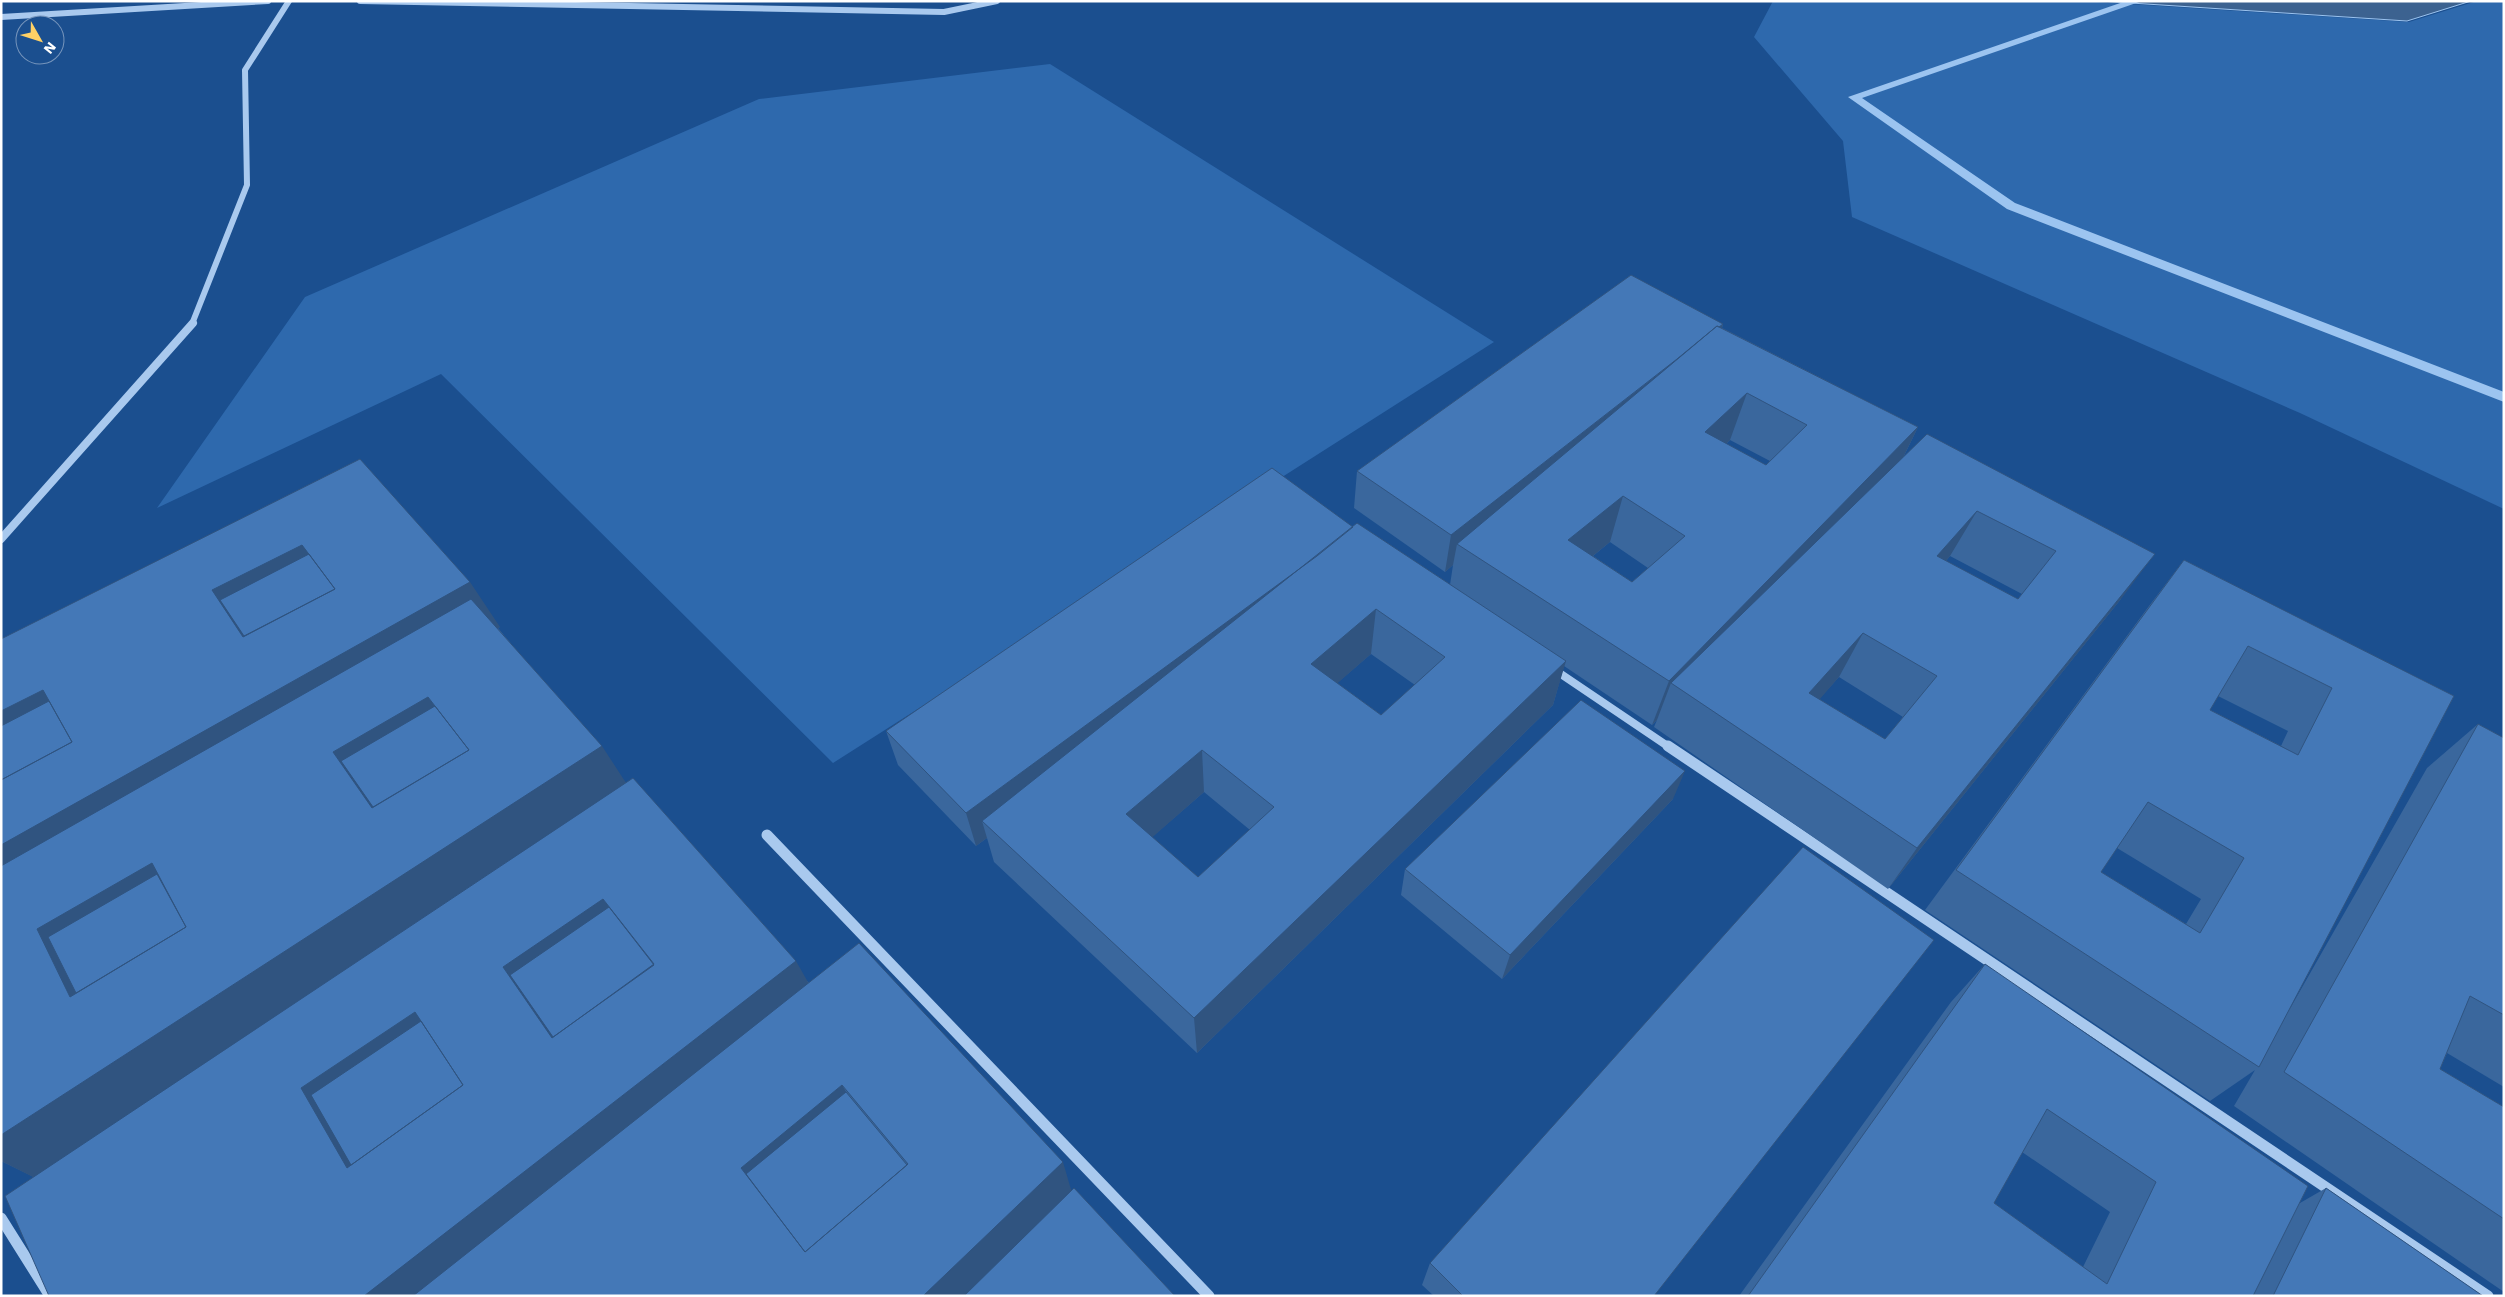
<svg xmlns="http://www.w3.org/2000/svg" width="2505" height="1297" font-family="'Work Sans',sans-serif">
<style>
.green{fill:#2e69ad}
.water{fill:#3c6290;stroke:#9cc4f0}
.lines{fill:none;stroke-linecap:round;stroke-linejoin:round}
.stream{fill:#9cc4f0;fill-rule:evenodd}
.minor-far2{stroke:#a9c9ee;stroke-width:6}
.minor-far1{stroke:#a9c9ee;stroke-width:8}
.minor{stroke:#a9c9ee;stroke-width:11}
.wall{fill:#3a679d;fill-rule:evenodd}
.shaded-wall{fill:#305480}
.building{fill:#4478b7;stroke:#305480;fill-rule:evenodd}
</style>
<rect width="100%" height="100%" fill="#1b4f8f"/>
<path class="green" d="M1773,1h309l327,21 68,-21h27v508l-204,-96 -448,-196 -9,-76 -89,-104z
M1050,64l444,278 -661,421 -392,-389 -284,134 148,-211 454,-198z"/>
<path class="water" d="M2100,1h371l-64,20z"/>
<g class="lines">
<path class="stream" d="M2126,1h16l-280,97 153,105 489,189v10l-497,-193 -159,-112z"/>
<path class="minor-far2" d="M360,1l584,11 53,-11
M1,17l267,-16
M192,324l55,-139 -2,-115 44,-69"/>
<path class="minor-far1" d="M1,539l192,-216
M1552,668l117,79"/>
<path class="minor" d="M1668,746l820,550
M767,835l442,461
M1,1218l49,78"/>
</g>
<path class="wall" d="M1723,324l-1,4 196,99 -15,31 24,-24 194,165 -233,290 -234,-162 3,-7 -5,5 -88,-59 -11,39 -356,348 -203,-191 -7,-24 -11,8 -78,-81 -12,-34 467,-204 97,58 3,-20 -8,7 -91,-64 3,-37zM1730,440l40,21 -4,4 -40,-21zM1610,542l38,26 -16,14 -39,-26zM1950,556l72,38 -4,5 -72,-38zM1371,654l44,31 -34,30 -44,-32zM1839,677l64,40 -18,22 -66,-40zM1204,792l46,38 -52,47 -46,-40z
M2184,560l270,136 -166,316 139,-244 51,-44 26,14v349l-57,-34 -7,16 64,38v185l-270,-186 21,-36 -45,31 -285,-191 224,-304zM2218,696l70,35 -7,15 -71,-36zM2117,848l84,51 -15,25 -85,-52z
M500,627l-2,1 128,155 183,200 262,207 104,106 -1141,-119 -33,-16v-522z
M1673,799l-171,180 -101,-84 4,-26z
M1985,964l315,239 26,-15 157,108h-744l212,-294zM2022,1152l88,60 -27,55 -89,-64z
M1430,1263l224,33h-220l-12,-11z"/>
<path class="shaded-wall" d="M1723,324l-12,37 -254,183 -4,21 -8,7 6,-37z
M1747,393l-17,47 -41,39 16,-47z
M1918,427l-23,47 -224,209 -14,37 -5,5 17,-44z
M1623,496l-13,46 -53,43 11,-45z
M1977,511l-27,45 -38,46 25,-46z
M1355,528l-373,293 5,17 -11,8 -10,-33z
M302,545l68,89 -127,3 -31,-47z
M2155,554l-34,45 -233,290 29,-41z
M470,582l30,45 -499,291v-207l42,-21z
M1376,609l-5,45 -62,54 2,-44z
M1863,633l-24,44 -52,60 22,-44z
M1566,661l-13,44 -356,348 -3,-35z
M428,697l34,43 -90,68 -39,-56z
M602,746l28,43 -587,393 -42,-21v-26z
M1202,750l2,42 -73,64 -5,-42z
M1685,771l-12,28 -171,180 8,-24z
M152,863l83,102 -165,32 -33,-68z
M603,899l57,73 -108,66 -49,-71z
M796,961l21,37 -373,298h-80z
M415,1012l87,107 -155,49 -46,-80z
M842,1085l20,33 -34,162 -87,-112z
M1063,1162l9,31 -105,103h-44z"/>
<path class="building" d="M1631,275l92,49 -4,3 -2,-1 -40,33 -226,176 -94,-64z
M1717,326l201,101 -249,254 -212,-137zM1747,393l60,32 -41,40 -61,-33zM1623,496l62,40 -53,46 -64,-42z
M1927,434l228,120 -238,294 -246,-165zM1977,511l79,40 -38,48 -81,-43zM1863,633l74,43 -52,63 -76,-46z
M360,459l110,123 -469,263v-65l71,-38 -29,-52 -42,21v-72zM302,545l33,44 -92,48 -31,-47z
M1272,468l81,59 -36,29 -351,257 -80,-82z
M1357,523l209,138 -372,357 -212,-197zM1376,609l69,48 -64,58 -70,-51zM1202,750l72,57 -76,70 -72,-63z
M309,554l26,35 -91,47 -24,-36z
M2184,560l270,136 -195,371 -303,-197zM2248,646l84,42 -34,67 -88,-45zM2148,802l96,56 -44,75 -99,-61z
M471,599l131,147 -601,389v-269zM428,697l41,53 -97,58 -39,-56zM152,863l34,64 -116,70 -33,-68z
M1581,700l104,71 -175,184 -105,-86z
M49,701l23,41 -71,38v-54z
M435,706l34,44 -96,57 -32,-46z
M2478,724l26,14v277l-34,-19 -30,73 64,38v112l-220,-147z
M633,778l163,183 -432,335h-315l-44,-100zM603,899l51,65 -102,74 -49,-71zM415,1012l48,73 -116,83 -46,-80z
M1803,847l131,93 -280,356h-191l-33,-33z
M157,874l29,53 -110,66 -28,-56z
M609,907l45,58 -101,72 -43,-62z
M859,943l204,219 -140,134h-510zM842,1085l66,79 -103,88 -64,-84z
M1985,964l323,222 -55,110h-505zM2047,1109l109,73 -49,102 -113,-81z
M421,1021l42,64 -112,80 -40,-70z
M846,1092l61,73 -102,87 -59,-78z
M1074,1188l101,108h-211z
M2326,1188l157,108h-210z"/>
<rect width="2505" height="1297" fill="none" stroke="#ffffff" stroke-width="5"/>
<g transform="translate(40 40) rotate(129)"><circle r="24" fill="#1b4f8f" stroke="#7695bc"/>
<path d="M0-4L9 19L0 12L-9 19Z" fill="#ffd166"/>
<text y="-8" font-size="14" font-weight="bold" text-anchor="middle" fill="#ffffff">N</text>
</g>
</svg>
